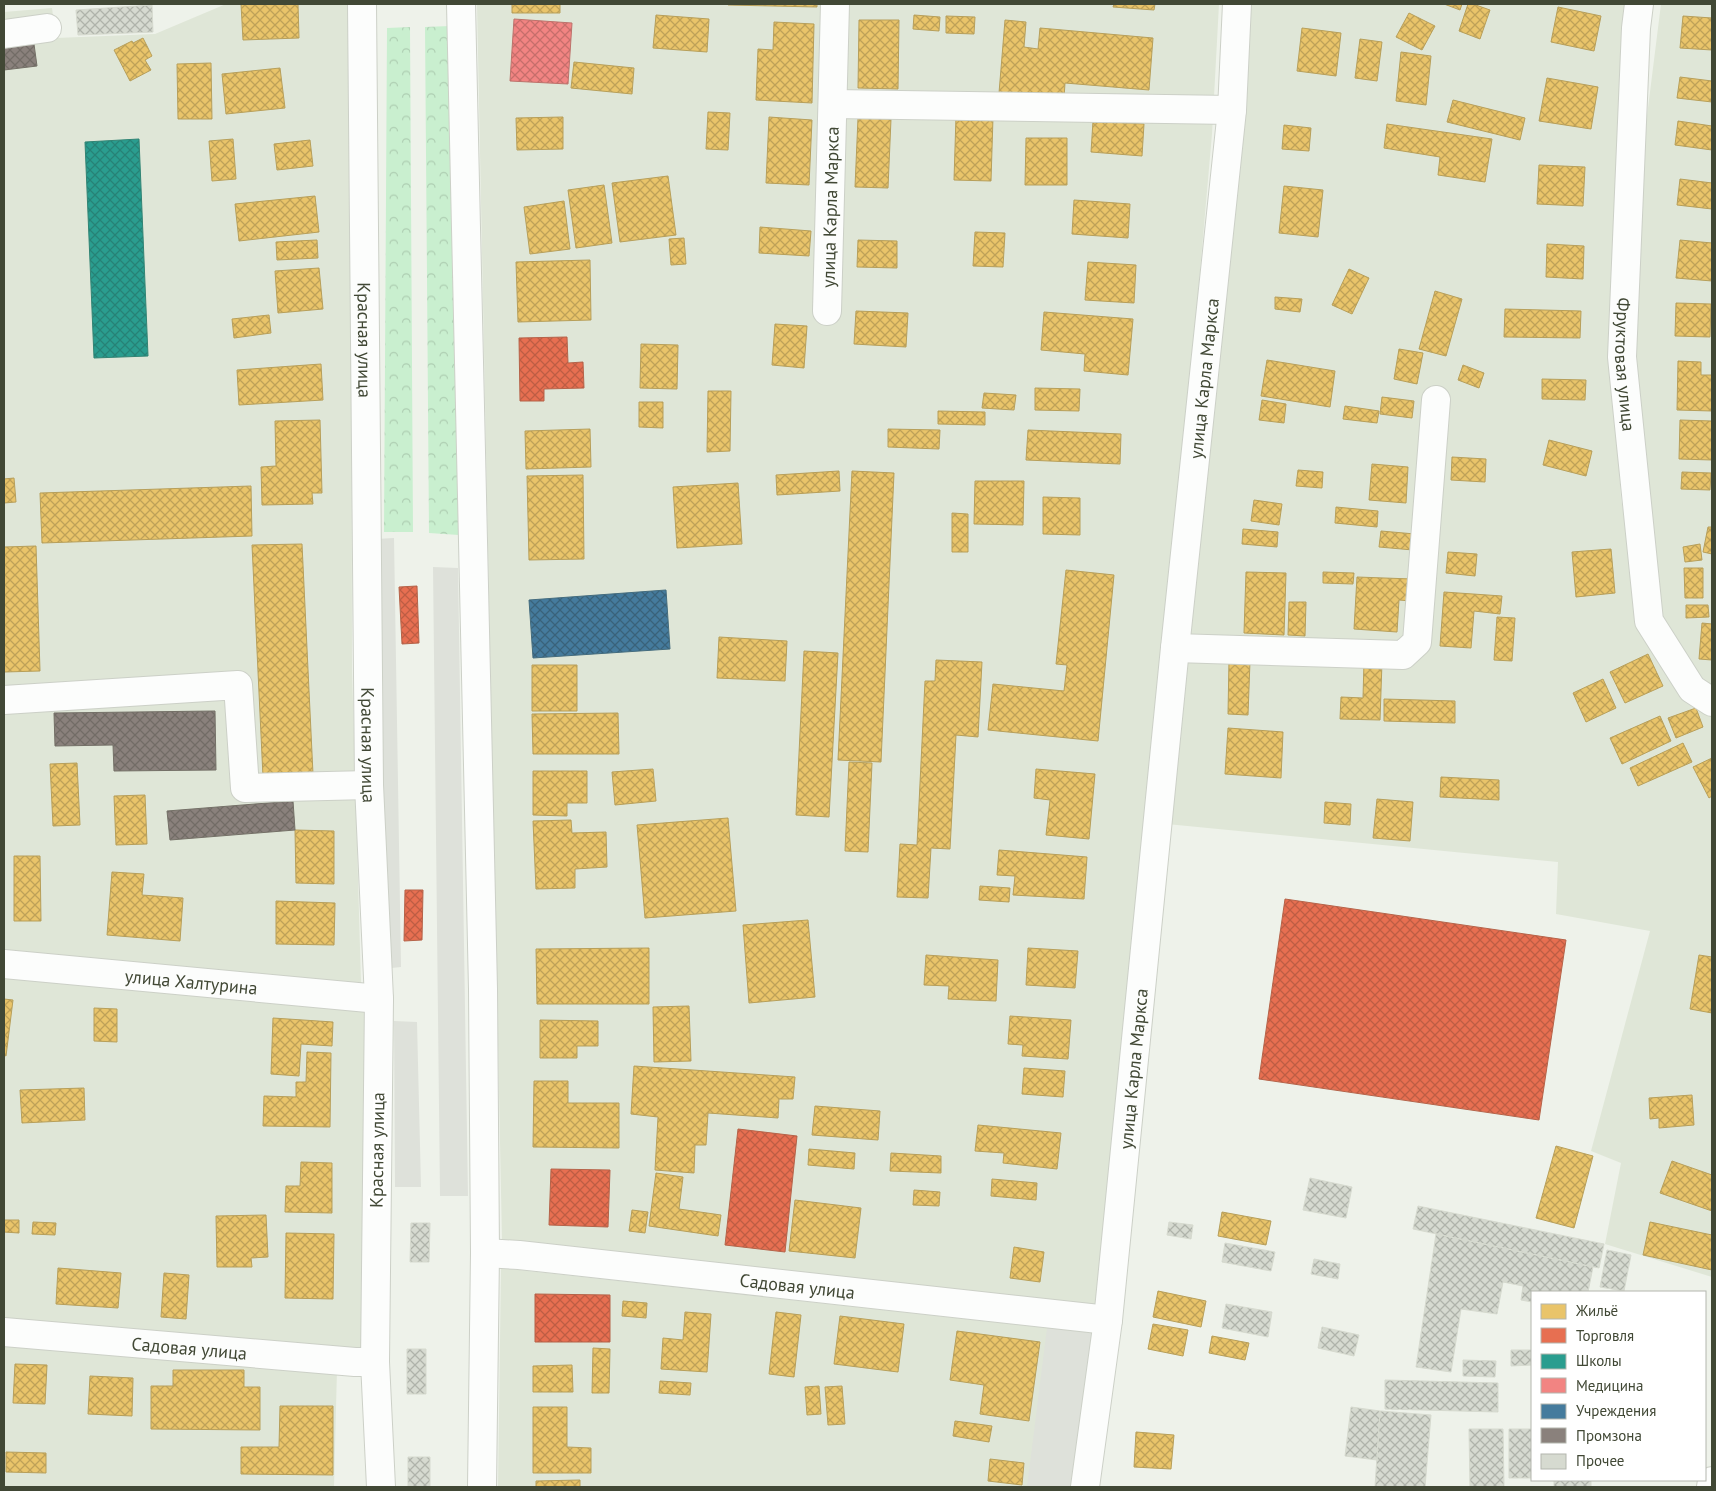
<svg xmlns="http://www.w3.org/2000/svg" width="1716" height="1491" font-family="'PT Sans',sans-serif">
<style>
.residential{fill:#dfe6d7}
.forest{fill:url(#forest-crowns)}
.parking{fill:#dee1da}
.homes{fill:url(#homes-cross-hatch);stroke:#b79f5a}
.shops{fill:url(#shops-cross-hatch);stroke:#b56349}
.schools{fill:url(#schools-cross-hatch);stroke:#318474}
.health{fill:url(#health-cross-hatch);stroke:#bd726b}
.public{fill:url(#public-cross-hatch);stroke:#446c7e}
.industry{fill:url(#industry-cross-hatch);stroke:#747067}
.building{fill:url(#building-cross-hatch);stroke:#d6dacf}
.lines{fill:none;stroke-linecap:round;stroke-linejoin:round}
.minor-casing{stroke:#ccd0c7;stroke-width:30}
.minor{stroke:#fcfdfc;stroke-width:28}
.labels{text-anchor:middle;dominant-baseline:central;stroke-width:5;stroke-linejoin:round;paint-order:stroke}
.street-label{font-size:18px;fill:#414835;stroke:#fff}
</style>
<defs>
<pattern id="forest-crowns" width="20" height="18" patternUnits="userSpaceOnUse" patternTransform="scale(1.25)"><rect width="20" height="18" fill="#c9efcf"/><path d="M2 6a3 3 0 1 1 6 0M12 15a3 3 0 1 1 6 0" fill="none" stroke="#aeceb2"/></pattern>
<pattern id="homes-cross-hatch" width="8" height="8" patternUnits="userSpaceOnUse" patternTransform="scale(1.25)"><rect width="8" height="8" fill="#e9c46a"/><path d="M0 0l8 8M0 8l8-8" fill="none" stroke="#bea158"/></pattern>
<pattern id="shops-cross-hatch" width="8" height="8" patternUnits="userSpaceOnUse" patternTransform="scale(1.25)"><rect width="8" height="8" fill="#e76f51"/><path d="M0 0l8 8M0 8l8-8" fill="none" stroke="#bd5d44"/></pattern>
<pattern id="schools-cross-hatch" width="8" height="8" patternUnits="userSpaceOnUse" patternTransform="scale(1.25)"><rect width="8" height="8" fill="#2a9d8f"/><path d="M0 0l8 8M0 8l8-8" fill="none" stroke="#268276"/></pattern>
<pattern id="health-cross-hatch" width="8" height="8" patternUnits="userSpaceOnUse" patternTransform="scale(1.25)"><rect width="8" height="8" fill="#f28482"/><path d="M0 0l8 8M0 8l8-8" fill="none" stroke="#c66e6b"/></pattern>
<pattern id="public-cross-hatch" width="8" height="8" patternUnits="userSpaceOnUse" patternTransform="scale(1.25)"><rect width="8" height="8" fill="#457b9d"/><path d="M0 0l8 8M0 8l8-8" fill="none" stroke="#39627a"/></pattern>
<pattern id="industry-cross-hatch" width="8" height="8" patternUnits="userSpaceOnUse" patternTransform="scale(1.25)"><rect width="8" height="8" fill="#8a817c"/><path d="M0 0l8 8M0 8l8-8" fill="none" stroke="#726c66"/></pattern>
<pattern id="building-cross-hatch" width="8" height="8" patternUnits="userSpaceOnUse" patternTransform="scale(1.25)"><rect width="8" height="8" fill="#d6dad0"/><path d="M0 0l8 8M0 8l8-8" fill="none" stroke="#afb3aa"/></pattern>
</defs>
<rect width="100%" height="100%" fill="#eef2ea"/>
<path class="residential" d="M226,4h125l1,665 9,314 -357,-33v-938l48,-4 4,30 99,-4z
M477,4h742l-7,130 -44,504 -70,670 -596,-67z
M1250,4h379l-18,352 10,142 20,126 71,90v563l-107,-33 16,-81 -30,-12 59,-220 -94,-17 2,-52 -391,-38z
M1661,4h51v686l-11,-8 -44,-64 -24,-260 12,-226z
M4,971l362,41 -1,341 -361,-33z
M501,1268l592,65 -23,154h-572z
M4,1341l333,28 -3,118h-330z"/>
<path class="forest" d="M450,26l9,509 -30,-2 -4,-506z
M410,27l3,505h-29l3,-504z"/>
<path class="parking" d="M394,538l7,429 -19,2 -6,-430z
M433,567l25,1 10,628h-28z
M394,1021l23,1 4,165h-26z
M1047,1328l46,5 -23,154h-43z"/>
<path class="homes" d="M241,4h57l1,34 -56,2z
M512,4h48v9h-48z
M728,4h89v3l-89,-2z
M1114,4h41l-1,6 -41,-3z
M1444,4h18l-2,6z
M1468,4h5l17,6 -10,29 -21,-8z
M1558,7l43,9 -7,35 -43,-9z
M1409,13l26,13 -13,24 -26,-13z
M656,15l53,4 -2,33 -54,-4z
M914,15l26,2 -1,14 -26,-2z
M946,16l29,1 -1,17 -28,-1z
M1683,16l29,2v32l-32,-2z
M859,20h40l-1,69 -40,-1z
M1005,20l21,2 -2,25 14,2 2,-21 113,10 -4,52 -84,-7 -1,15 -65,-5z
M774,22l40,2 -2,79 -56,-3 2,-51 15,1z
M1302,28l39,5 -5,43 -39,-5z
M143,38l9,18 -7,4 6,10 -21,11 -16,-31 18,-9 1,2z
M1360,39l22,3 -5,39 -22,-3z
M1401,52l30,4 -5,49 -30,-4z
M574,62l60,6 -2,26 -61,-6z
M211,63l1,56h-34l-1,-55z
M280,68l5,40 -59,6 -4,-40z
M1680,77l32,4v21l-35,-4z
M1547,78l51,9 -7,42 -52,-8z
M1453,100l72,18 -5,22 -73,-18z
M708,112l22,1 -2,37 -22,-1z
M956,116l37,1 -2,64 -37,-1z
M563,117v32l-46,1 -1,-32z
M769,117l43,3 -3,65 -43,-2z
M858,118l33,1 -3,69 -33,-1z
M1093,121l51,3 -2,32 -51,-4z
M1678,121l34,5v24l-37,-5z
M1387,124l105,15 -7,43 -47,-7 2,-18 -56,-9z
M1284,125l27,3 -2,23 -27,-2z
M1026,138h41v47h-42z
M233,139l3,40 -24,2 -3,-40z
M310,140l3,26 -36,4 -3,-26z
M1539,165l46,2 -2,39 -46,-2z
M668,176l8,59 -56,7 -8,-59z
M1680,179l32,4v26l-35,-4z
M604,185l8,58 -36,5 -8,-58z
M1284,186l39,4 -5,47 -39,-4z
M315,196l4,36 -80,9 -4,-37z
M1074,200l56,4 -2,34 -56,-4z
M564,201l6,48 -40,5 -6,-47z
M760,227l51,4 -2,25 -50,-3z
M975,232l30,1 -2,34 -30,-1z
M684,238l2,26 -15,1 -2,-26z
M317,240l1,18 -41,2 -1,-18z
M858,240l39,1v27l-40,-1z
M1680,240l32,3v38l-36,-3z
M1547,244l37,2 -1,33 -37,-2z
M590,260l1,60 -73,2 -2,-60z
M1088,262l48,3 -2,38 -49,-3z
M319,268l4,41 -45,4 -3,-42z
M1349,269l20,9 -17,36 -20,-9z
M1435,291l27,8 -16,57 -27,-7z
M1275,297l27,2 -2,13 -25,-3z
M1676,303l35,1 -1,33 -35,-1z
M1505,309l76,2 -1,27 -76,-1z
M856,311l52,2 -2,34 -52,-3z
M1044,312l89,7 -5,56 -44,-4 1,-17 -44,-4z
M269,315l2,18 -37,5 -2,-19z
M775,324l32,2 -3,42 -32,-3z
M641,344l37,1 -1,44 -37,-1z
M1399,349l24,4 -6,31 -23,-5z
M1267,360l68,11 -5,36 -69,-11z
M1678,361l23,1v13h11v36l-35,-1z
M321,364l2,36 -84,5 -2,-35z
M1463,365l21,8 -5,15 -21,-8z
M1542,379l44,1 -1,20 -43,-1z
M1035,388l45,1 -1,22 -44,-1z
M708,391h23l-1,60 -23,1z
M984,393l32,2 -2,15 -32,-2z
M1382,397l32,4 -2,17 -32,-4z
M1262,400l24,4 -2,19 -25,-3z
M639,402h24v26l-24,-1z
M1345,406l34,5 -2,12 -34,-4z
M938,411l47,1v13l-47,-1z
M320,420l2,73h-10l1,11 -51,1 -1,-38 15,-1 -1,-45z
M1680,420l32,1v39l-33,-1z
M590,429l1,38 -65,2 -1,-38z
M888,429l52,1 -1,19 -51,-2z
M1028,430l93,4 -1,30 -94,-4z
M1549,440l43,11 -6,25 -43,-11z
M1452,457l34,2 -1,23 -34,-2z
M1372,464l36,3 -2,36 -37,-3z
M1298,470l25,2 -1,16 -26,-2z
M839,471l1,20 -63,4 -1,-20z
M852,471l42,2 -13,289 -43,-2z
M1682,472l29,1 -1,17 -29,-1z
M583,475l1,84 -55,1 -2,-84z
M14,478l2,24 -12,1v-24z
M975,481h49l-1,44 -49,-1z
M738,483l4,61 -65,4 -4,-61z
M251,486l1,50 -210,7 -2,-50z
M1043,497l37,1v37l-37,-1z
M1254,500l28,4 -3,21 -28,-4z
M1336,507l42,4 -1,16 -42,-4z
M952,513l16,1v38h-16z
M1708,527h4v27l-9,-2z
M1243,529l35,3 -1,15 -35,-3z
M1381,531l34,3 -2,16 -34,-3z
M302,544l11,230 -50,3 -11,-232z
M1700,544l2,16 -17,2 -2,-15z
M36,546l4,125 -36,1v-125z
M1611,549l4,44 -39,4 -4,-45z
M1448,552l29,2 -2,22 -29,-3z
M1684,568h19v30h-18z
M1066,570l48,5 -16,166 -110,-11 5,-46 71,7 3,-26 -11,-1z
M1246,572l40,1 -2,62 -40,-2z
M1323,572l31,1 -1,11 -30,-1z
M1357,577l55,2 -1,22 -12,-1 -2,32 -43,-3z
M1444,592l58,4 -2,18 -26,-3 -3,37 -31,-2z
M1289,602h17l-1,34 -17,-1z
M1686,605h22l1,12 -23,1z
M1497,617l18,1 -3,43 -18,-1z
M1702,623l10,1v36l-13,-1z
M719,637l68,4 -2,40 -68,-3z
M804,651l34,2 -9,164 -33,-2z
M1648,654l15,32 -38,17 -15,-31z
M936,660l46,2 -4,75 -22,-2 -6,114 -19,-1 -3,50 -31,-1 3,-53 17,1 8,-164h10z
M1229,660l21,1 -2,54 -20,-1z
M1364,661l18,1 -2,58 -40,-1 1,-22 22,1z
M532,665h45v46h-45z
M1603,679l13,29 -30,14 -13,-29z
M1384,699l71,2v22l-71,-2z
M1696,708l7,19 -27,11 -8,-20z
M618,713l1,41h-86l-1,-40z
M1660,716l11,25 -49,23 -12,-26z
M1228,728l55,4 -2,46 -56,-4z
M1683,743l9,19 -54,24 -8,-18z
M1712,758v38l-3,2 -16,-31z
M849,762l23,1 -4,89 -23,-1z
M77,763l3,62 -27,1 -3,-62z
M653,769l3,32 -41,4 -3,-33z
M1036,769l59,5 -6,65 -43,-4 4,-35 -16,-2z
M533,771h54v32h-20v13l-34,-1z
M1441,777l58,3v20l-59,-3z
M145,795l2,49 -31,1 -2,-49z
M1377,799l36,3 -3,39 -37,-3z
M1325,802l26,2 -1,21 -26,-2z
M728,818l8,93 -91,7 -8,-93z
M571,820l1,13 34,-1 1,35 -32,2v19l-39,1 -3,-68z
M295,830l39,1v53l-38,-1z
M999,850l88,7 -3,42 -71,-4 2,-19 -18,-1z
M14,856h26l1,65h-27z
M112,872l32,2 -2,21 41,3 -3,43 -73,-6z
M980,886l30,2 -1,14 -30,-2z
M276,901l59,2 -1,42 -58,-1z
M808,920l7,77 -66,6 -6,-78z
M649,948v56h-112l-1,-55z
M1028,948l50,3 -3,37 -49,-3z
M926,955l72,5 -2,41 -48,-2 1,-13 -25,-1z
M1699,955l13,2v56l-22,-4z
M4,999l9,1 -7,56 -2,-1z
M689,1006l2,55 -37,1 -1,-55z
M94,1008l23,1v33l-23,-1z
M1010,1016l61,4 -3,39 -46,-3 1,-11 -15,-1z
M273,1018l60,4 -1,24 -31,-2 -2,32 -28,-2z
M540,1020l58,1v25h-21v12h-37z
M307,1052l24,1 -1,74 -67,-1 1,-30 32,1v-15h10z
M634,1066l161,11 -2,22h-14l-1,19 -70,-5 -2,32h-11l-1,28 -39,-3 3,-53 -27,-3z
M1024,1068l41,3 -2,26 -41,-3z
M534,1081h34v22h51v45l-86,-1z
M84,1088l1,32 -63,3 -2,-33z
M1692,1095l2,30 -35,3v-10l-9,1 -1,-21z
M815,1106l65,5 -2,29 -66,-5z
M978,1125l83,8 -4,36 -54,-6 1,-10 -29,-2z
M1556,1146l37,10 -19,72 -38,-10z
M809,1149l46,4 -1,16 -46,-4z
M891,1153l50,3v17l-51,-2z
M1672,1161l40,14v36l-52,-18z
M301,1162l31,1v50l-47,-1 1,-26h14z
M656,1173l27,4 -4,32 42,6 -3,21 -69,-10z
M992,1179l45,4 -1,17 -45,-4z
M914,1190l26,2 -1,14 -26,-1z
M795,1200l66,8 -6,50 -66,-7z
M632,1210l16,2 -3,21 -16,-2z
M1222,1212l49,9 -5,24 -48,-9z
M266,1215l2,42 -17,1 1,9h-35l-1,-51z
M4,1220h15v13l-15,-1z
M33,1222l23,1 -1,12 -23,-1z
M1650,1222l62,13v35l-69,-15z
M286,1233l48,1 -1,65 -48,-1z
M1014,1247l30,5 -4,30 -30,-4z
M58,1268l63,5 -3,35 -62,-4z
M164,1273l25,2 -3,44 -25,-2z
M1158,1291l48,10 -5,26 -48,-10z
M623,1301l24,2 -1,15 -24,-2z
M685,1312l26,2 -4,58 -46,-3 2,-31 20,2z
M776,1312l25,3 -7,62 -25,-3z
M840,1316l64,8 -6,48 -64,-8z
M1153,1324l35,6 -5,26 -35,-7z
M957,1331l83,11 -11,79 -49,-7 4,-29 -34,-5z
M1212,1336l37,7 -4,17 -36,-7z
M593,1348l17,1 -1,44h-17z
M15,1364l32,1 -2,39 -32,-1z
M572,1365l1,27h-40v-26z
M173,1370h71v17h16v43l-109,-1v-43h22z
M90,1376l43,2 -1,38 -44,-2z
M660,1381l31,2 -1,12 -31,-2z
M819,1386l2,28 -14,1 -2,-28z
M842,1386l3,38 -17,1 -3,-38z
M280,1406h53v69l-92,-1v-27h38z
M533,1407h34v40l24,1v25h-58z
M955,1421l37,5 -3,16 -36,-6z
M1136,1432l38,3 -3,34 -37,-2z
M6,1452l40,1v20l-40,-1z
M990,1459l34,4 -2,22 -34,-4z
M580,1480v7h-44v-6z"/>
<path class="shops" d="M567,337l1,26 15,-1 1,26 -40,1v12h-24l-1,-63z
M417,586l2,57 -17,1 -3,-57z
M405,890h18l-1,50 -18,1z
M1285,899l281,41 -27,180 -280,-41z
M738,1129l59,7 -12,116 -60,-7z
M551,1169l59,1 -2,57 -59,-2z
M535,1294l75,1v47h-75z"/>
<path class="schools" d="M139,139l9,217 -54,2 -9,-216z"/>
<path class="health" d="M514,19l58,4 -4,61 -58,-3z"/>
<path class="public" d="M666,590l4,59 -137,9 -4,-58z"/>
<path class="industry" d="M33,37l4,29 -33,4v-29z
M215,711l1,59 -102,1 -1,-26 -58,1 -1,-33z
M293,801l2,29 -125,10 -3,-29z"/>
<path class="building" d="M152,5l1,27 -75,3 -2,-25z
M1310,1178l42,9 -6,31 -43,-8z
M1418,1206l186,38 -5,24 -186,-39z
M1169,1222l24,3 -2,14 -24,-4z
M411,1223h19l-1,39h-19z
M1436,1234l157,33 -5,25h-56v10l-11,-2 2,-14 -20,-4 -6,32 -36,-5 -10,63 -35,-5z
M1225,1243l50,9 -4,19 -49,-9z
M1607,1250l24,5 -7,36 -24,-4z
M1314,1259l26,5 -2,15 -27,-5z
M1226,1304l46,8 -4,25 -46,-9z
M1322,1327l37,8 -5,21 -36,-8z
M407,1349h19v45h-19z
M1511,1350h21v15l-21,1z
M1463,1360l33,1 -1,16 -32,-1z
M1385,1380l113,3v29l-113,-3z
M1351,1407l29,4 -3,49 -32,-4z
M1380,1411l51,4 -6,72h-50z
M1469,1429h34l1,58h-34z
M1509,1429h23v49h-23z
M408,1457h22v30h-22z
M1554,1480h37v7h-37z"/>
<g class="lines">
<defs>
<g id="minor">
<path id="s1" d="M362,4l7,781 10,214 -4,363 6,125"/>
<path d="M461,4l22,985 2,264 -3,234"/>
<path id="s2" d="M1639,4l-3,24 -14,329 27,264 43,68 20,13"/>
<path d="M4,34l43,-6"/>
<path d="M833,104l399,6"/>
<path id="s3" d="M827,311l8,-307"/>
<path d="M1175,648l228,7 14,-13 19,-242"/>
<path d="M4,700l234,-15 7,103 124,-3"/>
<path id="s4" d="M4,964l375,35"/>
<path id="s5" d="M485,1253l34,2 589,65"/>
<path id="s6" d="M4,1332l351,30h20"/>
<path id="s7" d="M1085,1487l23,-167 67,-672 57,-538 5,-106"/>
<path d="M1711,1487l1,-6"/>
</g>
</defs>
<use href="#minor" class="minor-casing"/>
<use href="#minor" class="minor"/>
</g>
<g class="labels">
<g class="street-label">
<text stroke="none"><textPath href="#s3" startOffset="104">улица Карла Маркса</textPath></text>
<text stroke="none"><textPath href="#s1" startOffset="336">Красная улица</textPath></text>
<text stroke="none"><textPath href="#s2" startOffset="361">Фруктовая улица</textPath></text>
<text stroke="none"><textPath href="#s7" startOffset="1115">улица Карла Маркса</textPath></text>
<text stroke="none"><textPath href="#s1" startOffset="741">Красная улица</textPath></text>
<text stroke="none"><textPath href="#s4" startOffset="188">улица Халтурина</textPath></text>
<text stroke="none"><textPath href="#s7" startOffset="421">улица Карла Маркса</textPath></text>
<text transform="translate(377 1150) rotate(-89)">Красная улица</text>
<text stroke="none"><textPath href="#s5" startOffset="314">Садовая улица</textPath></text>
<text stroke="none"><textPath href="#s6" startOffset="186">Садовая улица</textPath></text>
</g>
</g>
<rect width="1716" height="1491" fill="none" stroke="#414835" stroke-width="10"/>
<rect x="1531" y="1291" width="175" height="190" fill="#ffffff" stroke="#b3b6ae"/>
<rect x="1541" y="1304" width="25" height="15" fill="#e9c46a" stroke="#b3b6ae"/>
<text x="1576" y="1316" font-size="15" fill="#414835">Жильё</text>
<rect x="1541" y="1328" width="25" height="15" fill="#e76f51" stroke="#b3b6ae"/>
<text x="1576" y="1341" font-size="15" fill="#414835">Торговля</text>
<rect x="1541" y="1354" width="25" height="15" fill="#2a9d8f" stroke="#b3b6ae"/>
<text x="1576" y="1366" font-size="15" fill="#414835">Школы</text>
<rect x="1541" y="1378" width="25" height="15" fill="#f28482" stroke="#b3b6ae"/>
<text x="1576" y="1391" font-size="15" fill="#414835">Медицина</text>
<rect x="1541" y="1404" width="25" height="15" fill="#457b9d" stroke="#b3b6ae"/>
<text x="1576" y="1416" font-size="15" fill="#414835">Учреждения</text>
<rect x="1541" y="1428" width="25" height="15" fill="#8a817c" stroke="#b3b6ae"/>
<text x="1576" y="1441" font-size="15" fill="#414835">Промзона</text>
<rect x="1541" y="1454" width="25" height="15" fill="#d6dad0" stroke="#b3b6ae"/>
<text x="1576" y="1466" font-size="15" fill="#414835">Прочее</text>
</svg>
